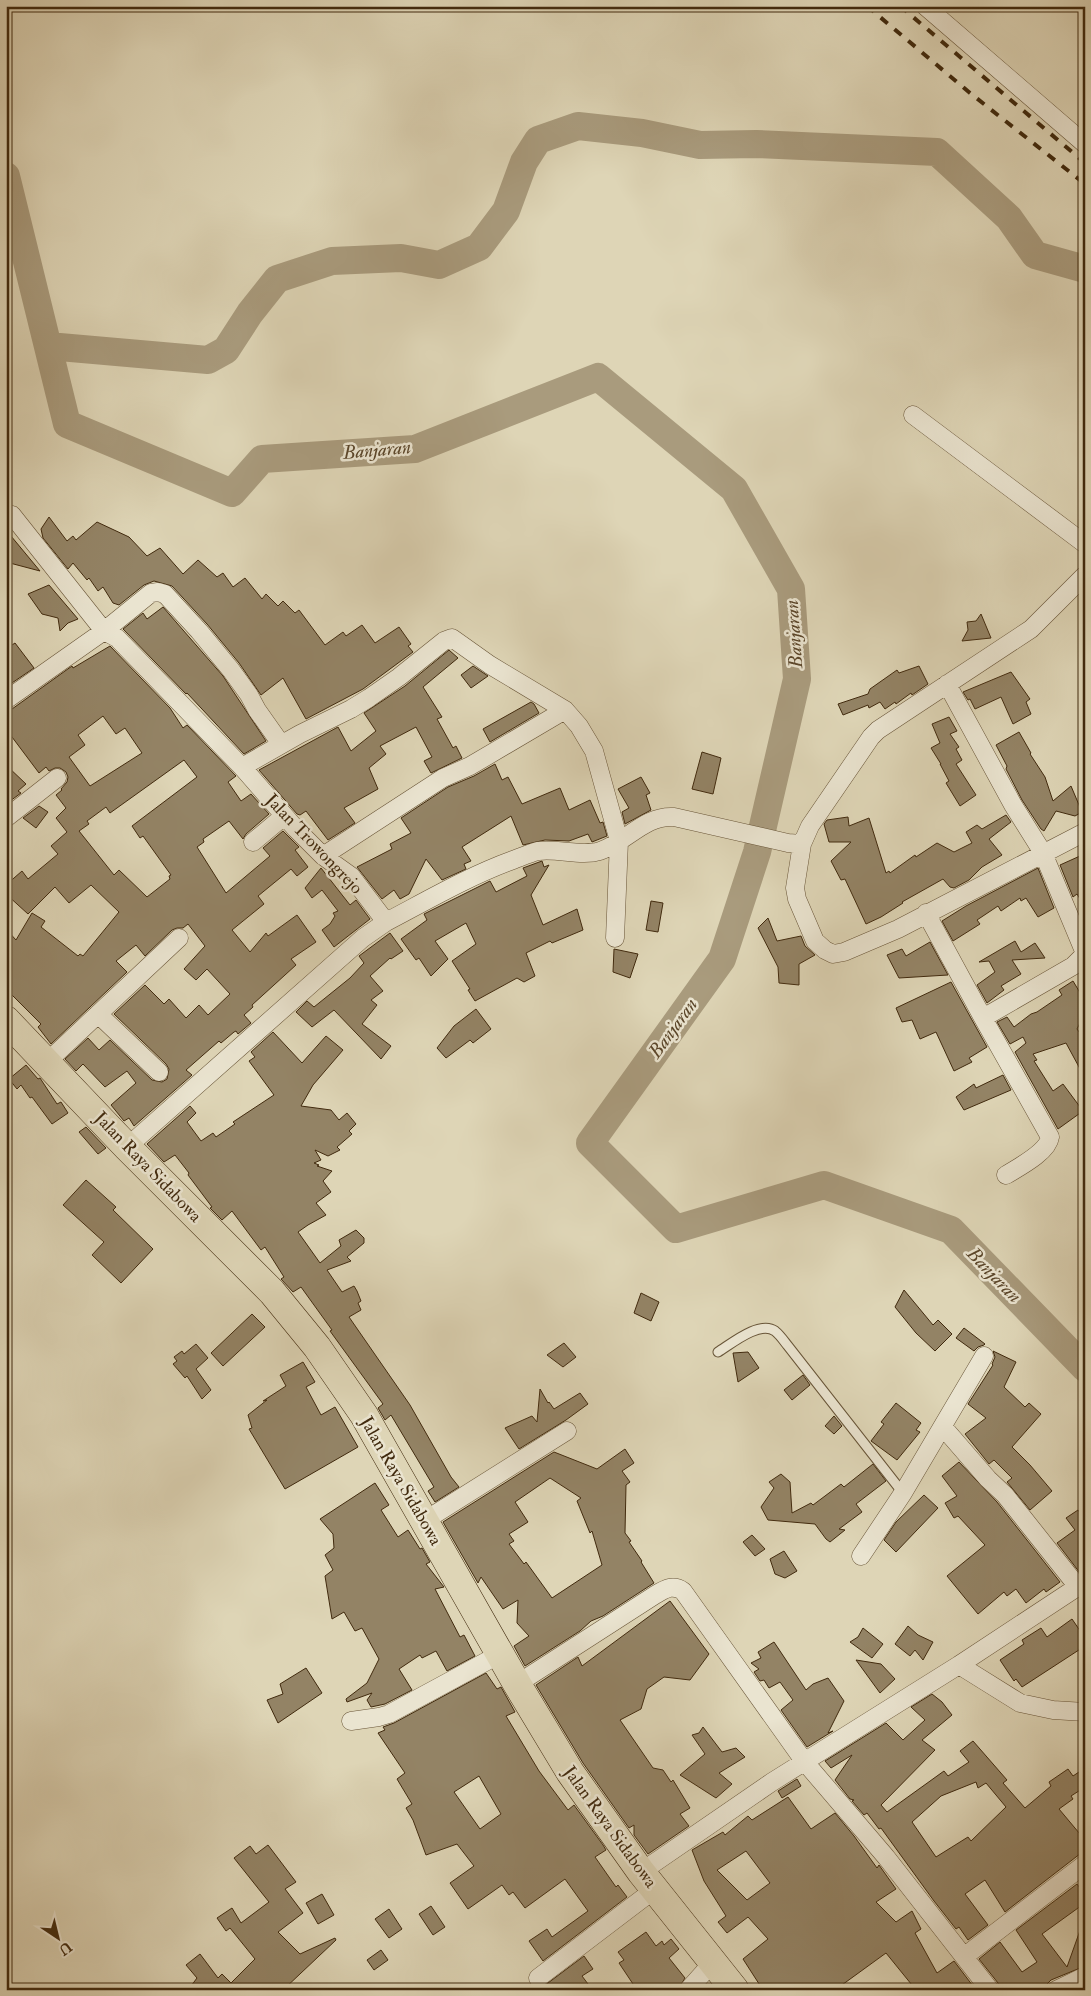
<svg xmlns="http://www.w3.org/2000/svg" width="1091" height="1996" font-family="'IM FELL Double Pica',serif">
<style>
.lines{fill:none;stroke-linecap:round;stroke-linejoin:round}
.river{stroke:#a99b7d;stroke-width:28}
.building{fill:#938365;stroke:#412a0e;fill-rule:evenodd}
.service-casing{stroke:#685538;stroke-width:11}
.minor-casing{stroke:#685538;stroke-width:19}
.trunk-casing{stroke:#412a0e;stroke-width:29}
.service{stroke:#eae4d0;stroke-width:9}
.minor{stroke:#eae4d0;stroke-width:18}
.trunk{stroke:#ded5b6;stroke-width:28}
.rail{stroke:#412a0e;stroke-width:4;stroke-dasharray:9 9;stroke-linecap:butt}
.labels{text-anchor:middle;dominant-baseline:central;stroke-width:5;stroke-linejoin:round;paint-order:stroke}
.street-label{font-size:18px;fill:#412a0e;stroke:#eae4d0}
.water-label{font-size:19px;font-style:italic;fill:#5b462a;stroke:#eae4d0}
</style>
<rect width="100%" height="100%" fill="#ded5b6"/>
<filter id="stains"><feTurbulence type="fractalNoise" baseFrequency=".004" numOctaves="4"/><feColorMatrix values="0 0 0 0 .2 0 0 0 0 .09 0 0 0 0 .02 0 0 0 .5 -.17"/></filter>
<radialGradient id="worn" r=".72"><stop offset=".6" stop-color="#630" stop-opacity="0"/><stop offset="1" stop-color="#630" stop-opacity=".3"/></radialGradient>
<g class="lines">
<path class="river" d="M6,176l61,248 165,69 30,-34 153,-10 183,-72 136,112 57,100 6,90 -40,173 -35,107 -132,184 86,86 148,-44 127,45 134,138
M48,346l160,14 18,-10 24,-37 27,-34 55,-18 69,-3 38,7 40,-18 27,-36 18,-49 14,-22 40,-14 64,7 58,12 56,-1 181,8 72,66 26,37 50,14"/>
</g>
<path class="building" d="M49,517l18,24 6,-5 3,4 21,-18 32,15 18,19 13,-8 23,26 15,-14 19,17 6,-4 10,14 12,-9 17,21 4,-5 12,12 5,-5 12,12 4,-3 26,35 18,-13 3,4 16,-11 13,18 24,-16 12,17 -3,2 5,6 -50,37 -57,30 -23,-41 -22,17 -22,-32 -32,-39 -35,-38 -18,-5 -10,4 -25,20 -6,-2 -10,-16 -5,4 -9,-13 -2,2 -14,-17 -5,6 -25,-31 -2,-9z
M6,530l34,41 -34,-9z
M49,585l29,34 -10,4 -8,8 -2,-13 -16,-4 -14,-20z
M163,607l60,69 43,65 -22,13 -57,-61 -1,1 -63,-65 20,-16 4,6z
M981,614l10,24 -29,3 6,-11 -1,-8 9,-1z
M15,643l19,25 -28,19v-38z
M110,646l60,62 13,20 4,-3 49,51 -8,6 13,19 10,-7 18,20 -23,20 -3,5 -14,-18 -26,18 1,3 -7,5 29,46 44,-37 -7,-8 20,-17 16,16 -4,3 13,17 -11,9 -6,-7 -33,27 6,8 -32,26 18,22 16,-19 2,3 29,-21 19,27 -25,17 5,6 -44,40 1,2 -9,8 7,8 -13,11 -2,-3 -2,1 -13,11 -2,-2 -33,29 6,5 -58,51 -5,-8 -5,3 -13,-16 25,-22 -9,-12 -22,16 -22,-23 -7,7 -11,-12 23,-21 11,12 11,-10 42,40 10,2 5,-3 2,-10 -3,-5 -52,-50 31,-29 19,19 5,-5 17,19 13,-13 9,10 22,-21 -23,-25 -11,11 -12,-11 21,-23 -17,-22 -5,4h-6l-5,2 -27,26 -9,-11 -20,16 11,11 -76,72 -13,-17 3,-3 -35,-35v-60l10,11 16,-27 13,8 -4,6 37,29 2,-2 3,2 36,-44 -28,-27 -22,18 -14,-16 -27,27 -22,-20v-9l16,-14 6,8 30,-25 -7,-8 16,-14 -11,-14 10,-10 -10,-13 6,-5 -1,-1 6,-7 1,-5 -2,-5 -6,-4h-5l-6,3 -3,-4 -7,6 -33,-44v-18l6,-2 60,-43 1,2zM103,716l13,18 9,-6 17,25 -52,33 -21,-29 16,-12 -7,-10zM184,760l13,17 -65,49 8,12 3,-2 28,39 -2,1 1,3 -23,18 -28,-27 -5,5 -35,-44 10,-7 -2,-3 19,-14 4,6z
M449,650l9,8 -35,29 19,30 -5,2 16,29 3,-2 6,12 -31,15 -7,-12 8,-4 -16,-30 -36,19 6,8 -17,14 9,21 -34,19 11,15 -27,17 -22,-29 -6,4 -3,-1 -38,-44 79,-43 13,24 25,-20 -12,-18 41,-27z
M473,666l15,10 -17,12 -10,-13z
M919,666l9,18 -16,11 -1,-2 -15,11 -1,-2 -10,7 -5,-7 -11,6 -1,-3 -25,10 -5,-11 30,-10 2,-5 27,-19 2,3z
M1011,672l19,27 -4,3 5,12 -18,10 -12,-27 -26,12 -5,-10 -2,1 -5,-8z
M531,702l3,2 5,9 -49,29 -7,-13z
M949,717l8,14 -7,3 9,13 -3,2 6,11 -6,4 20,31 -16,11 -14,-23 3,-2 -9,-17h1l-10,-16 9,-5 -8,-19z
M1019,732l12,21 -1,1 15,23 8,24 18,-15 11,26 -7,4 -19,-5 -12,20 -3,-2 -19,-29 -16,-31 1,-3 -11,-21z
M702,752l19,6 -8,36 -21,-5z
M495,764l7,16 6,-3 14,27 38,-16 9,22 21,-10 10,23 3,-1 4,14 -15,6 -4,-8 -19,7 -24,-1 -22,5 -12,-29 -49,31 9,14 -7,3 2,5 -24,11 -16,-21 -17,35 -9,5 -6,-9 -12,9 -25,-32 35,-18 -2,-5 21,-11 -10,-15 47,-31 26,-11z
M6,765l20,19 -8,7 3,2 -15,11z
M641,777l9,16 -4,2 5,15 -26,14 -3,-12 7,-4 -11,-19z
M39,806l9,6 -12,16 -13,-10z
M1006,815l5,7 -22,17 13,16 -20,12 -13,13 -15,8 -4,-1 -7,-8 -41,23 1,1 -22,14 -15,7 -21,-45 -4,1 -10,-19 20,-19h-22l-5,-18 3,-4 21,-3 1,9 20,-8 17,55 3,-2 1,2 25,-18 1,2 21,-14 17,9 18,-9 -6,-11 11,-7 5,4z
M1080,856l5,7v44l-8,-13 -4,3 -13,-32z
M542,861l2,6 5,-2 -18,30 12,30 34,-16 6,21 -31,13 -2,-2 -24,12 9,23 -11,6 -7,-4 -42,23 -7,-11 2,-1 -18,-28 24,-17 -10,-21 -31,18 13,18 -17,17 -12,-18 -3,2 -15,-21 26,-19 -3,-6 66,-33 6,11 31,-16 -4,-8z
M321,868l29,37 6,-5 14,19 -36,28 -12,-17 8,-6 5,-8 -2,-3 5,-2 -16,-21 -10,8 -7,-10z
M1038,868l16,40 -16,9 -12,-19 -5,3 -1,-3 -19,13 -3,-5 -21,14 3,4 -27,17 -11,-20 24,-15z
M651,901l12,2 -5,29 -12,-2z
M768,918l9,23 24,-5 4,10 10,9 -16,9v21l-20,-2 -1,-16 -20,-39z
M390,933l13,18 -12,8 -1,-1 -20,18 13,15 -12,9 6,5 -15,19 29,22 -10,13 -47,-49 -22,17 -16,-15 11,-11 7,6 36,-29 14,-15 -5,-7z
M1015,941l6,11 14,-9 10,15 -33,2 9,14 -20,12 3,4 -17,13 -10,-18 18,-13 -6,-11 -10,1z
M930,942l18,33 -49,3 -12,-23 15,-6 4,7z
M614,949l24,5 -8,24 -17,-6z
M1073,981l12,20v12l-8,16 8,11v38l-19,-35 -33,11 4,6 -3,1 19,30 10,-7 20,27 -25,18 -43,-77 11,-9 -3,-6 -13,7 -13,-22 10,-5 7,10 17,-13 6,-2 25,-17 -3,-5z
M951,982l36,65 -18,11 3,4 -18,9 -18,-39 -16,7 -8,-19 -10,2 -6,-14z
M476,1009l15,20 -18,14 -3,-3 -24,18 -9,-10 17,-22z
M273,1032l29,31 24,-27 17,14 -30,35 -12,21 30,4 8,10 8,-7 9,11 -7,7 3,3 -15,13 3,3 -12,6 -13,-6 6,10 -7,3 5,2 -2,1 15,5 -9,10 8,11 -15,11 10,12 -18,10 -10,7 22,31 21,-17 -2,-6 17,-10 8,8v5l-17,14 4,4 -24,9 15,22 12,-6 3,5 4,10 -3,2 3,7 -12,7 61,88 41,72 8,10 -24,15 -7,-11 6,-4 -43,-72 -6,5 -7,-12 5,-4 -53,-73 2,-1 -31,-43 -8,5 -12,-13 3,-2 -19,-30 -4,3 -29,-39 -10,9 -12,-12 2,-1 -24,-32 1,-2 -14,-18 -11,7 -17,-18 43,-38 6,7 -9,9 14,19 12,-8 3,4 19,-13 -2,-2 41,-27 -25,-34 6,-4 -4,-5z
M26,1065l12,14 2,-1 17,26 4,-2 7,11 -16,11 -20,-27 -2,1 -9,-13 -4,4 -8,-10z
M1003,1075l8,15 -47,20 -8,-13 18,-13 2,4z
M86,1127l20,21 -8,6 -19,-22z
M86,1180l30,27 -3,3 40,39 -32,34 -29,-28 12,-13 -41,-37z
M904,1290l29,35 5,-5 14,14 -17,17 -19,-18 -21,-26z
M641,1293l18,9 -8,19 -17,-8z
M252,1314l13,13 -42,39 -12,-13z
M964,1328l21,16 -1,1 -6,2 -4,4 -18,-13z
M564,1343l12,14 -13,10 -16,-12z
M196,1344l12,14 -12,11 15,21 -9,9 -15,-23 -2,2 -12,-14 4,-3 -3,-4 8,-6 2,3z
M993,1351l23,11 -12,25 21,20 4,-4 12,11 -29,33 18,18 22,26 -22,19 -23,-28 5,-4 -18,-18 -5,4 -24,-30 21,-16 -18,-14 25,-39 -1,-1 3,-7z
M748,1352l11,16 -21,14 -5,-29z
M303,1362l12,20 -9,5 15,28 14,-8 23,40 -73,42 -36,-60 3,-1 -4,-13 19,-15 -4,1 23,-15 -6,-11z
M803,1375l7,10 -18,15 -8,-10z
M540,1389l8,14 1,-1 5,7 26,-16 8,11 -22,16 -47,29 -14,-21 27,-12 5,6z
M896,1403l25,20 -5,7 4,2 -23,28 -26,-19 13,-17 -3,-2z
M834,1416l8,10 -8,8 -9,-8z
M625,1449l9,14 -12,8 8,11 -4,3 -1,48 6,8 -2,1 13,19 -1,1 13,21 -51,33 -12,5 -11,10 -55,35 -11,-20 15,-10 -12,-13 1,-23 -15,9 -22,-32 -3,6 -35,-61 111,-70 43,17zM550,1478l31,20 -4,3 13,32 2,-2 10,34 -50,33 -26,-36 -2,2 -15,-20 5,-3 -5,-7 19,-12 -13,-20z
M959,1462l38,40 63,80 -14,10 -2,-3 -18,14 -10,-14 -9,7 -3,-4 -26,22 -31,-38 38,-31 -27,-29 -4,2 -9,-15 12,-7 -15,-20z
M873,1464l13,17 -30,23 6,8 -23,17 6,1 -15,12 -4,-3 -11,-15 -47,-4 -7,-13 13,-19 -5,-6 12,-8 9,8 2,31 19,-10 2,2 28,-21 3,3z
M375,1483l14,22 -8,5 17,27 10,-7 12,19 2,-1 8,14 -4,2 18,23 -9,2 25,48 4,-2 11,21 -28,15 -11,-20 -14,7 -2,-3 -21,14 13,21 -27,14 -14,3 -4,-7 5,-7 -25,9 -1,-3 21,-16 12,-24 -17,-31 -7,3 -11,-19 -12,7 -7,-43 8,-6 -8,-15 9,-7 -1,-14 -13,-15z
M924,1495l14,13 -42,44 -12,-12 12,-18z
M1078,1510l7,10v51l-5,2 -23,-30 18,-13 -9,-12z
M752,1535l13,14 -10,7 -12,-14z
M784,1551l13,20 -12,7 -10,-4 -5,-15z
M670,1601l39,53 -19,26 -26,-3 -17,12 -6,20 -21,11 33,48 10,2 8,12 2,-2 17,28 -10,6 9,12 -41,28 -14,-19v-10l-5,3 -46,-65 -47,-78 42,-28 4,9z
M1072,1619l13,19v8l-63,41 -6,-8 -2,2 -14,-21 24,-16 -2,-4 19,-12 6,9z
M908,1626l10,9 15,7 -10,18 -8,-10 -5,6 -15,-12z
M863,1628l20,16 -11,14 -22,-16 8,-5z
M774,1642l32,48 7,-6 15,-6 16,23 -16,32 5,-2 -26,16 -26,-37 12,-10 -13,-18 -11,6 -5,-8 -4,1 -6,-9 5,-3 -8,-6 10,-5 -3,-6z
M856,1660l25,4 14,15 -15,14z
M306,1668l16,25 -44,30 -11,-23 16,-6 -3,-10z
M486,1673l11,16 4,-2 14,25 -9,4 33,55 29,39 6,-5 29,40 3,5 -11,7 21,30 2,-2 9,12 -84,64 -14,-20 18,-12 5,8 36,-26 -23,-32 -40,29 -12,-16 -4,3 -7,-10 -34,24 -18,-26 24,-17 -17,-22 -31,11 -13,-35 -7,-12 6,-4 -15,-25 8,-6 -27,-40 7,-3 -2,-3 11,-4zM479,1776l22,38 -21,15 -26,-37z
M932,1694l10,8 10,13 -30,25 13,10 -54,55 6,7 57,-41 4,5 21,-14 -9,-11 13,-10 34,39 -4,3 22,25 26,-22 -2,-4 19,-13 5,7 12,-8v19l-14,9 2,3 -14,10 26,31v10l-80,62 -20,-32 -20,14 23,31 -20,15 -9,-13 -3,2 -22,-28 -53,-73 -2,1 -12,-16 -3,2 -12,-14 2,-1 -4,-1 -15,-19 17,-25 -21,13 -6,-7 61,-38 17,17 22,-20 -14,-13zM976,1782l2,6 8,-5 20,24 -35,34 -3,-4 -32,20 -24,-35 29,-26z
M703,1727l19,25 14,-4 9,9 -26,16 13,11 -16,14 -36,-23 25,-21 -13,-19 7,-2z
M797,1779l4,7 -19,12 -4,-7z
M788,1797l23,32 24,-16 19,23 23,32 2,-3 17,24 -20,13 20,20 16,-11 9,18 -6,4 22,40 17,-12 22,29h-60l-30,-37 -51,37h-72l-20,-31 25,-20 -20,-22 -21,16 -9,-11 8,-6 -22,-35 -12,-31 31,-18 2,3 23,-19 4,4zM746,1851l24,32 -23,17 -30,-30z
M268,1845l28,37 -11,7 18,24 -25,19 22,22 35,-16 1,2 -53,50h-95l9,-12 -11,-13 14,-11 18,24 4,-4 9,9 24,-24 -25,-31 -4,3 -9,-13 15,-10 9,15 28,-21 -35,-44 16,-12 6,8z
M1077,1884l8,11v8l-43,31 25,33 16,-45 2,1v43l-34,14 -4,4 -2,6h-45l-2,-7 -19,-24 21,-17 22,30 15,-10 -21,-32z
M322,1894l12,21 -16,9 -12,-21z
M431,1906l14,21 -12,8 -14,-21z
M389,1909l13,20 -13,9 -14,-19z
M646,1932l10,14 6,-5 2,4 7,-6 8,10 -10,9 16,20 -7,12h-41l-18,-27 5,-3 -6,-8z
M381,1950l7,10 -14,10 -7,-10z
M584,1956l9,13 -11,7 6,8 -8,6h-53l5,-4 7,3 5,-3z"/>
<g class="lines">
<defs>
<path id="service" d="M718,1352c13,-8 42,-32 57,-21 5,4 9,10 13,15l115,147"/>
<path id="minor" d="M925,6l160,138
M913,415l172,129
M12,515l92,116 47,-38 7,-1 7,2 34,37 32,39 18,25 8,15 24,34
M1085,575l-54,54 -153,101 -7,7 -61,89 -8,18 -7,44 2,11 18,42 10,9 8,4 11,-2 54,-23 187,-97
M947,684l66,121 30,48 41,98 -1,5 -10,10 -90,52
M6,700l98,-69 13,7 125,129 54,62 27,27 28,20 35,46 -23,16 -236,209
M242,767l58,-33 51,-25 18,-11 30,-21 45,-36 8,-3 38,27 75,45 14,16 15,25 25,90 -4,97
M6,818l51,-40
M253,842l31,-26
M323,856l120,-78 27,-12 95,-56
M926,913l57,105 67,119c-2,15 -31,30 -44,38
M386,922c42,-22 83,-46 127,-62 8,-3 17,-7 25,-9 20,-3 43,6 62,0 27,-9 44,-36 74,-34l114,26 14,1
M98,1014l61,58
M47,1062l132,-124
M943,1427l45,52 17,16 73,92
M424,1521l143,-90
M861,1556l42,-63 81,-137
M959,1665l61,38 33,7 32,2
M517,1684l138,-89c10,-6 18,-11 28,-4l121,170 82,96 104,133
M351,1721l28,-4 10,-3 111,-60
M641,1872l131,-90 187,-117 126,-83
M965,1956l120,-92
M538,1978l117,-89
M688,1990l25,-28
M1056,1990l29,-14"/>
<path id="trunk" d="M6,1020l121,127 145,145 45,55 47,68 153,269 53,88 71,100 94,118"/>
</defs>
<use href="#service" class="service-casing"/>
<use href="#minor" class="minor-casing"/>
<use href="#trunk" class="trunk-casing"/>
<use href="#service" class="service"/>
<use href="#minor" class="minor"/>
<use href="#trunk" class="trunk"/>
<path class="rail" d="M867,6l103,87 115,91
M900,6l185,157"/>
</g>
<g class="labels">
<g class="street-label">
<text transform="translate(314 844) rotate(46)">Jalan Trowongrejo</text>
<text transform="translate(148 1167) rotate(46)">Jalan Raya Sidabowa</text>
<text transform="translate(401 1481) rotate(60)">Jalan Raya Sidabowa</text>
<text transform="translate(610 1827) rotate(54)">Jalan Raya Sidabowa</text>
</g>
<g class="water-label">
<text transform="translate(377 450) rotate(-5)">Banjaran</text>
<text transform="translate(794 634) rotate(-94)">Banjaran</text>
<text transform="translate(673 1028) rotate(-54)">Banjaran</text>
<text transform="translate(994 1275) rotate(46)">Banjaran</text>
</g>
</g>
<rect width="1091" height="1996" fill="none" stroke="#ded5b6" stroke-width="25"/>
<rect x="8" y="8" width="1076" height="1981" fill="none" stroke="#412a0e" stroke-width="2.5"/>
<rect x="12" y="12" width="1066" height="1971" fill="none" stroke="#412a0e"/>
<g transform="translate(58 1938) rotate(145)" stroke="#eae4d0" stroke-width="4" paint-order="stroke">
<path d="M0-4L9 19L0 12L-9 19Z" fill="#412a0e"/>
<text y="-8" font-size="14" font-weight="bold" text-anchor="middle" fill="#412a0e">U</text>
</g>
<rect width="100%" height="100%" filter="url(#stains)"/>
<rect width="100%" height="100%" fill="url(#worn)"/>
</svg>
